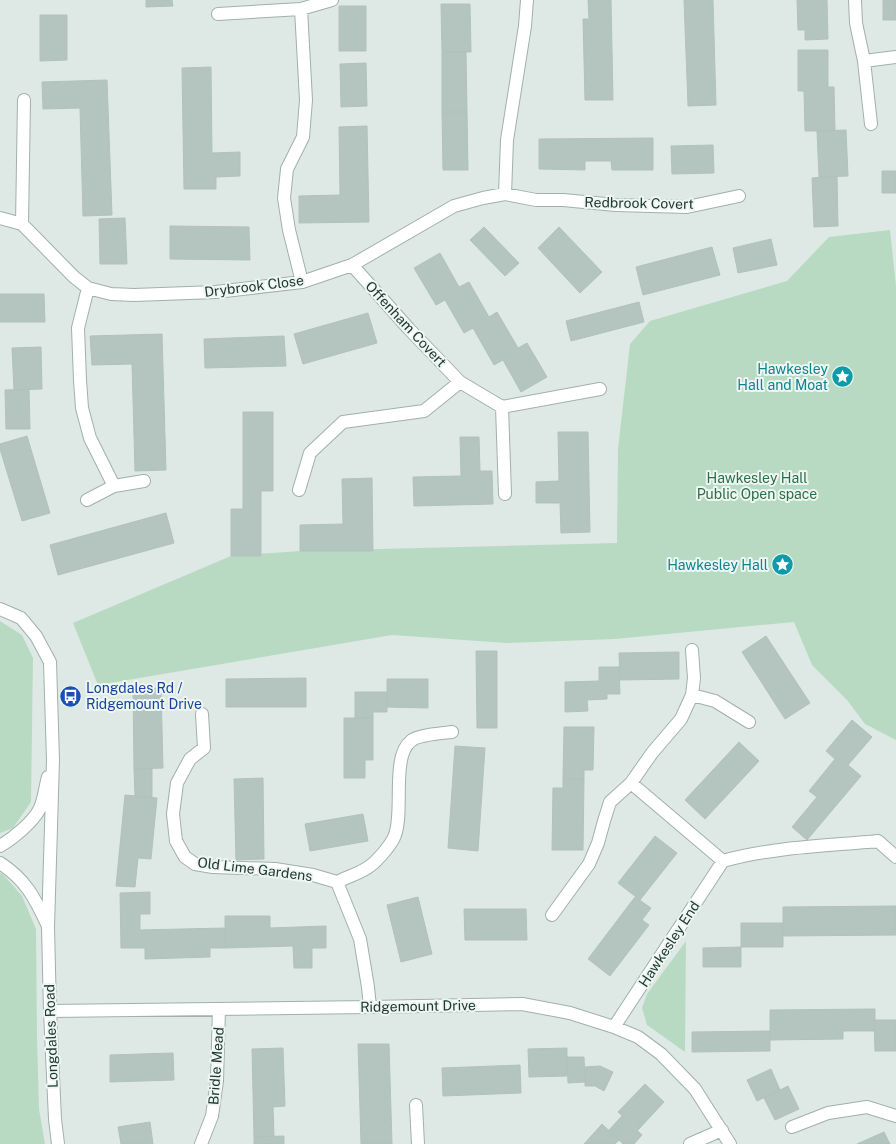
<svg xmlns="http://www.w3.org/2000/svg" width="896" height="1144" font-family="'Public Sans',sans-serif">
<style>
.green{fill:#b8dac2}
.building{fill:#b4c4be;stroke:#b1c2bc}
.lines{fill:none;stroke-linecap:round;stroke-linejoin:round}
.minor-casing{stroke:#a1b0ac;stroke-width:14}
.minor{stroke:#fff;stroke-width:12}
.labels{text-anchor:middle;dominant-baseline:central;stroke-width:4;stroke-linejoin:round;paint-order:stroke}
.street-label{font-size:14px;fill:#203832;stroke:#eef6f2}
.culture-label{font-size:14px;fill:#0d838f;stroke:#eef6f2;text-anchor:end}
.park-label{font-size:14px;fill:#2d6d48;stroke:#eef6f2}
.transit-label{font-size:14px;fill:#164399;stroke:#eef6f2;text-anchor:start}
</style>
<rect width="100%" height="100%" fill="#dee9e5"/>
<path class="green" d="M890,230l6,56v454l-31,-16 -18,-24 -35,-35 -18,-43 -179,17 -108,4 -115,-8 -294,50 -25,-62 158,-67 69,-5 317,-8 1,-94 12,-105 20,-23 137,-40 42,-44z
M0,621l22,14 11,23 -2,144 -18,26 -13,5z
M0,873l3,1 19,22 14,33 1,108 2,72 6,35h-45z
M686,941l-1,111 -38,-27 -5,-17 5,-14z"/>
<path class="building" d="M146,0h26l1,6 -27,1z
M588,0h23l2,100h-28l-2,-81h6z
M684,0h29l3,105 -28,1z
M797,0h30l1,39 -23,1v-10h-7z
M883,0h13v20h-13z
M441,4h29l1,48h-29z
M339,6h27v45h-27z
M40,15h27v45l-27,1z
M798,50h30v37h6l1,44h-30l-1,-40h-6z
M442,52h24l1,60h-25z
M366,63l1,43 -26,1 -1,-43z
M211,67l1,86 28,-1v24l-24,1v12h-32l-2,-121z
M107,80l5,135 -29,1 -3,-108 -37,1 -1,-27z
M442,112h25l1,58h-25z
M367,126l2,96 -70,1v-27l41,-1 -1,-68z
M846,130l2,46 -29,1 -2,-46z
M653,138v32h-41l-1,-9h-26v9l-46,-1v-30z
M713,145l1,28 -42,1 -1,-28z
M882,171h14v22h-14z
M837,176l1,50 -24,1 -2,-49z
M125,218l2,46h-27l-1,-45z
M170,226l79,1 1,33 -80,-1z
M484,227l35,36 -14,13 -35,-36z
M559,227l43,45 -22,21 -42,-45z
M771,239l6,26 -39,8 -5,-25z
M712,247l8,28 -77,20 -7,-28z
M440,253l19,34 10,-5 20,35 8,-5 21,36 9,-5 20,34 -26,15 -18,-32 -9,5 -21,-37 -9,5 -19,-33 -9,5 -22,-37z
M0,294h44l1,28h-45z
M639,302l5,20 -73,19 -5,-20z
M368,313l9,30 -74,21 -9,-30z
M162,334l4,136 -31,1 -3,-107 -40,1 -2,-29z
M284,336l2,30 -81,2 -1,-29z
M41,347l1,42 -28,1 -2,-42z
M29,389l1,40h-24l-1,-39z
M243,412h30v79h-12v65h-30v-47h12z
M558,432h30l2,100 -29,1 -1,-30h-24v-21l23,-1z
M27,436l23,77 -28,8 -22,-72v-5z
M460,437h19l1,34h12l1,33 -79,2 -1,-29 48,-1z
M372,478l1,73h-73v-26l43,-1 -1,-45z
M166,513l8,30 -116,32 -8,-30z
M766,636l44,67 -25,16 -43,-67z
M476,651h21v77h-20z
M679,652v27l-59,1 -1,-27z
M599,667h20l1,27h-13v5l-20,1 1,11 -23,1v-30l34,-1z
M306,678v29h-80v-28z
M387,679h41v29l-41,-1z
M133,688h28l2,80 -29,1z
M355,692h32v20h-14v6h-18z
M344,718h29v42h-8v18h-21z
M852,720l20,17 -24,28 13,11 -54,64 -15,-13 25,-30 -8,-6 26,-32 -9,-8z
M564,727h30l-1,43h-9v9h-21z
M739,742l20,19 -54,58 -20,-19z
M455,746l30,2 -7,103 -30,-3z
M152,768v30l-17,-2 -1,-27z
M263,778l1,81 -28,1 -2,-81z
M563,779h21l-1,71h-31l1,-62h10z
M125,795l32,3 -6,61 -13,-1 -3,29 -19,-1z
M363,814l5,27 -58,10 -5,-27z
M655,836l22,17 -37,47 -22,-17z
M150,892v22h-10v16l85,-2v20h-15v9l-65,2v-11h-24l-1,-55z
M418,897l14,57 -31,8 -14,-57z
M635,897l16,11 -9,12 7,5 -39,51 -22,-17z
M896,906v29l-113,1v-29z
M464,909h62l1,31h-62z
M225,916h45v12l56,-2v22h-14v20h-18l-1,-22 -68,2z
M741,923h42v24h-42z
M741,947v20h-38v-19z
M875,1009v22h-32v8l-73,1v-30z
M874,1020h22v31h-21z
M770,1031v20l-78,1v-20z
M358,1044h31l3,100h-31z
M283,1048l2,58 -12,1 1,29 -20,1 -2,-88z
M567,1048v28l-38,1 -1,-28z
M173,1053l1,27 -64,2v-27z
M567,1057h17l1,25 -17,1z
M520,1065l1,28 -78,3 -1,-28z
M600,1066l13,6 -9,19 -9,-5h-10v-19z
M771,1069l9,21 -23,11 -10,-21z
M645,1084l19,18 -26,28 -20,-18z
M788,1086l11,23 -24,11 -11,-22z
M622,1116l20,19 -8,9h-11l-14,-14z
M150,1122l3,22h-32l-3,-17z
M602,1124l17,16 -4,4h-31z
M884,1132l6,12h-33z
M284,1136v8h-30v-7z"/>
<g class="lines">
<defs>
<path id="minor" d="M855,0l1,23 8,38
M301,9l31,-9
M218,14l83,-5 5,91 -3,37 -16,32 -3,29 5,32 13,52
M871,124l-7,-63 32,-4
M505,194l2,-54 18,-114 2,-26
M0,218l22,6 52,53 14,11 23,6 23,1 82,-3 86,-10 50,-17 102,-59 29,-8 22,-4 31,6h27l53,5 71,2 52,-11
M22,224l2,-124
M352,265l57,64 51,53 42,25 3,87
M88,288l-10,40 2,52 2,28 8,30 24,48
M502,407l98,-18
M299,490l11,-37 33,-31 81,-11 36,-29
M87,500l27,-14 30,-5
M0,609l21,9 15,18 14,26 3,98 -5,167 2,84 5,108 3,25
M692,650l2,28 -2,17 -11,24 -29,34 -21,30 92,78
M692,695l23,6 34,21
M202,714l2,34 -14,11 -13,24 -4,31 3,27 9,16 10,7 18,3 62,2 38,6 24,7
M0,846c12,-7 32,-23 39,-36 5,-9 6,-23 9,-33
M0,863c25,16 35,35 47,61
M552,915l37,-51 9,-21 6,-22 6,-19 21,-19
M370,1007l-2,-20 -8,-48 -23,-57c10,-5 24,-9 33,-16 8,-6 22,-22 25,-31 9,-24 -4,-79 16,-94 6,-6 32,-8 41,-9
M50,1011l320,-4 152,-3 48,9 44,14 24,10 23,17 34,35 35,55
M614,1027l109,-166c50,-14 103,-15 155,-20l18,16
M416,1105l2,39
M792,1127l36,-14 39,-6 29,9
M201,1144l11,-28 5,-35 2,-72
M690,1144l32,-14"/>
</defs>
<use href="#minor" class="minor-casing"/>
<use href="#minor" class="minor"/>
</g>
<defs>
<symbol id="sight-disc" viewBox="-11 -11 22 22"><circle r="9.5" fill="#0f9aa8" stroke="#eef6f2"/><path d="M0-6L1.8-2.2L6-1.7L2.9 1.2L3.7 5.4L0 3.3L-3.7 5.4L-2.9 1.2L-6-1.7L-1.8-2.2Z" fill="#fff"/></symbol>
<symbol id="bus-disc" viewBox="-11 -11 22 22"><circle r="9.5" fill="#1a4fb4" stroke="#eef6f2"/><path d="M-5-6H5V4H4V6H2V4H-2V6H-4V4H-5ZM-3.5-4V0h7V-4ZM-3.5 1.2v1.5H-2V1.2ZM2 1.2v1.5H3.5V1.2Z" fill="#fff"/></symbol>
</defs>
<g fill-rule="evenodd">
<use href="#sight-disc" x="830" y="364" width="25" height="25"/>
<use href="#sight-disc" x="770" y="552" width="25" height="25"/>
<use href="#bus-disc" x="58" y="684" width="25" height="25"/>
</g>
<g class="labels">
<g class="street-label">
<text transform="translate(639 203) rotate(1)">Redbrook Covert</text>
<text transform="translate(254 286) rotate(-7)">Drybrook Close</text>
<text transform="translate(406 324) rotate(47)">Offenham Covert</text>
<text transform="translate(255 869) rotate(7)">Old Lime Gardens</text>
<text transform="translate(669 944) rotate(-57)">Hawkesley End</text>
<text transform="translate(418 1006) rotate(-1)">Ridgemount Drive</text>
<text transform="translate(51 1036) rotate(-92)">Longdales Road</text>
<text transform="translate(216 1066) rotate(-86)">Bridle Mead</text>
</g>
<g class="culture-label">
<text x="828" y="369">Hawkesley<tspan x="828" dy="16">Hall and Moat</tspan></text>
<text x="768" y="565">Hawkesley Hall</text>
</g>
<g class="park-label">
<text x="757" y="478">Hawkesley Hall<tspan x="757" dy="16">Public Open space</tspan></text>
</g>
<g class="transit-label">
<text x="86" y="688">Longdales Rd /<tspan x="86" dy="16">Ridgemount Drive</tspan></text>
</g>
</g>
</svg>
